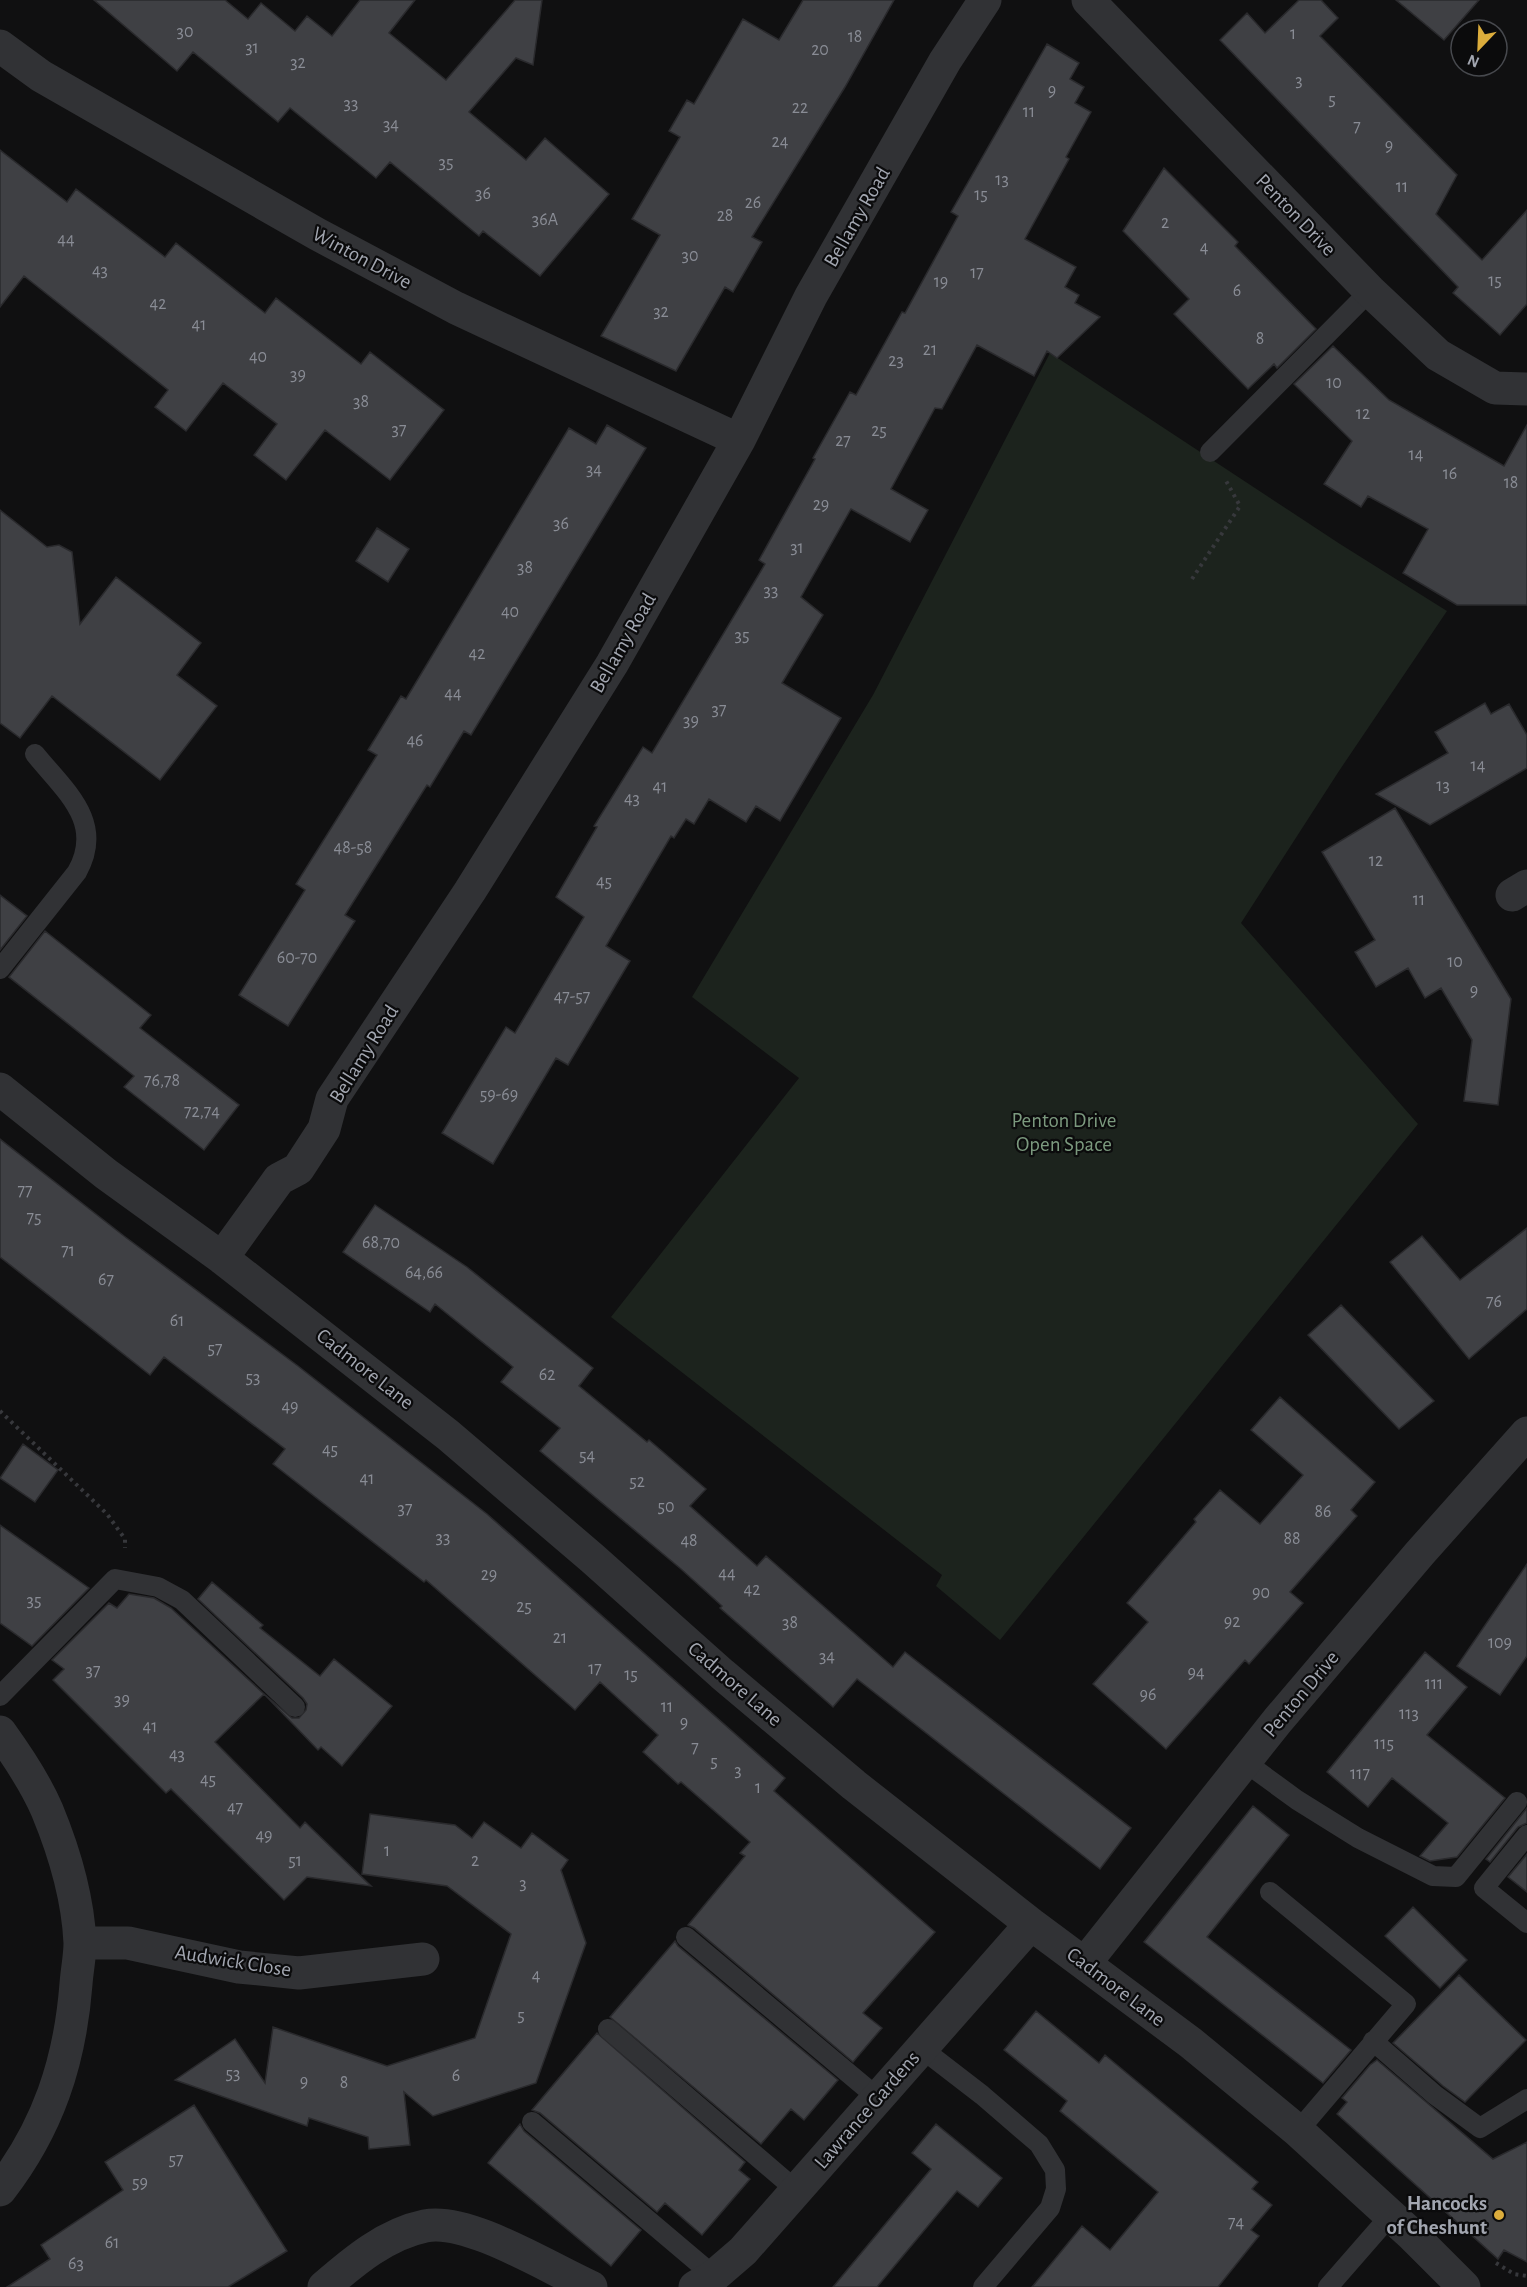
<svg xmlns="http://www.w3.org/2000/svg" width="1527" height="2287" font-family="'Alegreya Sans',sans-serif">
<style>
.green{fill:#1c231d}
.building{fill:#3f4044;stroke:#2a2a2d;stroke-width:1.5}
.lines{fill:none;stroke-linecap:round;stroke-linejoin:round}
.path{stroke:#37383c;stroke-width:4;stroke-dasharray:3 4.5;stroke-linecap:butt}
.lane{stroke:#313235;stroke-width:20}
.street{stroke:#313235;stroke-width:33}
.poi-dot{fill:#dcad3c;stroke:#0b0b0c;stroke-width:2}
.labels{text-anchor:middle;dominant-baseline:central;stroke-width:4.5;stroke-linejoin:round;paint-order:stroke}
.number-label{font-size:18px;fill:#898c95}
.street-label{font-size:21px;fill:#a2a6b0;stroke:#0b0b0c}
.park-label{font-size:21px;fill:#7b997e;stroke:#0b0b0c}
.poi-label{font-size:21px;font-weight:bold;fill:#a2a6b0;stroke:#0b0b0c;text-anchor:end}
</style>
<rect width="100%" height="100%" fill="#101011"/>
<path class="green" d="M1050,353l290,191 107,67 -108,160 -98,152 177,201 -418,516 -64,-54 6,-11 -331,-258 188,-239 -107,-81 181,-302z"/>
<path class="building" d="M94,0h131l23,19 13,-16 34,28 12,-15 25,20 28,-36h55l-26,33 57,47 69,-80h27l-9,65 -17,-7 -47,54 57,48 19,-22 64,56 -69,82 -57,-45 -4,5 -89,-74 -14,16 -86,-70 -12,14 -85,-70 -16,19z
M803,0h91l-49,87 -93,150 10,5 -29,50 -8,-5 -49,84 -75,-35 59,-101 -28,-16 48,-82 -11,-6 18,-31 7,4 49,-85 36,21z
M1299,0h22l17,18 -18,18 137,139 -21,39 46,46 45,-50v94l-27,31 -47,-42 5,-6 -238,-247 27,-27 18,20z
M1396,0h83l-35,40z
M1047,44l32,19 -9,16 14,8 -9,16 16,9 -25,45 3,2 -44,80 51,28 -11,20 14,8 -4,8 25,14 -43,41 -10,-7 -13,25 -57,-31 -35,64 -7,-1 -44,81 37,21 -18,32 -59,-33 -50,88 22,18 -41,68 59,35 -61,103 -24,-15 -10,16 -37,-23 -15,25 -8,-5 -12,19 -3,-2 -65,110 24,15 -62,104 -12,-7 -63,106 -51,-31 64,-106 9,6 69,-116 -28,-20 41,-70 -3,-1 49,-79 9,6 113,-189 -6,-4 56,-101 -2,-1 37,-66 6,3 46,-83 3,1 53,-97 -7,-4z
M0,150l67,52 9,-13 89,68 11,-14 89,70 11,-15 85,66 9,-12 74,58 -54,70 -65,-50 -39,50 -32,-25 23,-31 -54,-41 -37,48 -31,-24 13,-17 -144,-114 -24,31z
M1164,168l74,74 -3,4 81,83 -39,39 -3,-4 -26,25 -74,-75 15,-15 -66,-68z
M1333,346l56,54 115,66 23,-41v180h-70l-54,-32 25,-44 -60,-33 -7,11 -37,-23 28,-43 -58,-57z
M607,425l39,23 -175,287 -7,-4 -34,56 -3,-2 -82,130 10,6 -67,105 -49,-31 66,-105 -9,-6 81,-129 -9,-5 33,-54 5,3 163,-271 27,16z
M0,510l47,37 12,-2 13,7 8,72 36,-47 85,66 -24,32 40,31 -57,74 -108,-84 -32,42 -20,-15z
M377,528l32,21 -21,33 -32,-21z
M1485,703l6,11 18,-10 18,31v33l-97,57 -54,-31 72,-41 -13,-21z
M1395,808l116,191 -13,106 -34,-4 8,-61 -31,-52 -16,10 -17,-30 -32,19 -21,-35 20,-12 -53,-88z
M0,895l27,21 -27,34z
M45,931l106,84 -11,13 99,77 -35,45 -80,-63 10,-11 -125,-99z
M0,1139l124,97 174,130 189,148 298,264 -11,13 161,141 -72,81 19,15 -29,34 -159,-134 -6,-3 57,-69 -5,-3 10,-11 -69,-60 -3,2 -35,-32 15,-17 -58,-53 -25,28 -149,-130 -2,2 -151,-118 12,-15 -121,-92 -14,18 -150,-118z
M375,1205l92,62 126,101 -14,18 68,56 2,-2 57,49 -16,17 67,60 9,-10 127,111 12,-15 226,176 -31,41 -243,-190 -24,28 -113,-99 2,-2 -41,-37 -141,-118 20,-23 -59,-46 12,-15 -78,-63 -5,8 -87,-60z
M1527,1228v81l-58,50 -79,-97 32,-26 38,44z
M1341,1305l93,96 -35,28 -91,-94z
M1280,1397l95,85 -24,28 6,6 -67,76 13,11 -54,61 -4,-4 -79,89 -73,-65 55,-62 -21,-19 69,-81 -2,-3 26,-29 40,34 43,-49 -52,-45z
M23,1444l35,26 -23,32 -35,-24z
M0,1525l89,63 -57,58 -32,-23z
M1527,1564v92l-27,39 -43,-29z
M212,1582l51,43 -3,3 60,48 14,-17 58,47 -50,60 -21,-19 -3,3 -54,-56 28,24h7l7,-8 1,-6 -4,-6 -105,-99z
M129,1594l25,4 17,10 93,86 -49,48 85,86 5,-6 66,64 -64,-9 -23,23 -113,-111 -5,4 -113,-113 11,-11 -12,-9 57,-57 8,5z
M1425,1652l42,35 -40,48 78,63 -48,59 -27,4 -10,-5 28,-33 -56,-45 -24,29 -41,-35z
M1253,1806l36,29 -82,102 144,113 -28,33 -179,-141z
M1527,1808v15l-9,4 -28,35 -4,-3z
M370,1814l85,11 17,13 12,-16 37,26 11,-15 36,27 -7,10 25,73 -50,140 -103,33 -29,-24 6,53 -41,4 -1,-12 -59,-19 -2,8 -132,-46 60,-41 30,44 8,-56 114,39 88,-28 36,-104 -64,-48 -85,-12z
M1527,1854v38l-19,-15z
M1413,1907l54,53 -27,28 -55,-52z
M675,1941l3,5 160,134 -34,40 -13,-11 -30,35 -151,-127z
M1459,1975l67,65 -61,62 -22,-16 -50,-43z
M1036,2011l63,52 6,-8 153,127 -6,7 20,16 -21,25 8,6 -41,51h-186l50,-61 28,24 48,-58 -98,-81 7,-10 -63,-51z
M597,2033l148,129 -6,8 11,9 -48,56 -37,-32 -8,9 -117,-99 -8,-3z
M1377,2060l116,99 34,-17v120l-23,-12 -6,9 -161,-145 10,-12 -5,-4 28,-33z
M194,2105l93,146 -59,36h-221l43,-28 -9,-14 82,-55 -18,-28z
M520,2124l4,7 117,99 -30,36 -123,-103z
M936,2124l66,54 -24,29 -21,-16 -80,96h-44l98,-118 -19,-16z"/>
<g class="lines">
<path class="path" d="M1192,579l48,-73 -15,-27
M0,1411l107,103 18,25v9
M1496,2263l18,11 13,2"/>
<path class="lane" d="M1210,452l160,-161
M0,969l77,-97c28,-50 -12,-81 -42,-118
M0,1696l115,-117 43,8 24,13 113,107
M1245,1762l52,38 61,38 75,38 23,1 61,-75
M1527,1835l-43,53 43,35
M1270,1892l136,112 -108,127
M686,1937l192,161
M608,2029l188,161
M1373,2041l62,54 45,33 47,-29
M921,2048l61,47 57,49 16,26 1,19 -6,19 -67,79
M532,2122l182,154
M1328,2287l62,-71"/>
<path class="street" d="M1088,0l282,291 68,64 57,33 32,1
M0,46l41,30 276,158 139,74 283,132
M1512,895l15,-9
M0,1089l106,85 116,84 226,177 144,123 130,116 132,111 177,139 160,119 107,88 114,104 52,52
M222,1258l57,-79 19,-10 26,-40 8,-30 138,-208 142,-227 127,-224 72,-144 134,-235 40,-61
M0,1732c18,25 35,50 47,78 17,41 31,88 33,133 0,13 -3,27 -4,41 -6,78 -28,144 -76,206
M80,1943h48l111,24 60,6 124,-14
M1085,1963l193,-243 142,-167 107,-120
M324,2287c30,-26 62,-53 101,-61 43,-9 125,43 166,61
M695,2287l19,-11 29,-25 288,-327"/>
</g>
<circle class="poi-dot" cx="1499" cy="2215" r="6"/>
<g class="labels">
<g class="number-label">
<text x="185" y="32">30</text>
<text x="1293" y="34">1</text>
<text x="855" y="37">18</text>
<text x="252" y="48">31</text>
<text x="820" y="50">20</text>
<text x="298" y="63">32</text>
<text x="1299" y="81">3</text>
<text x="1052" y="91">9</text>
<text x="1332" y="100">5</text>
<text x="351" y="104">33</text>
<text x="800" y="108">22</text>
<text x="1029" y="112">11</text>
<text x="391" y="125">34</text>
<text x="1357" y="127">7</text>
<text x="780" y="142">24</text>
<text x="1389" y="146">9</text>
<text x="446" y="163">35</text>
<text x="1002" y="180">13</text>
<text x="1402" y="187">11</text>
<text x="483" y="194">36</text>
<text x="981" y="195">15</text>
<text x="753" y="203">26</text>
<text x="725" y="216">28</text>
<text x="545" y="220">36A</text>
<text x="1165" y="223">2</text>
<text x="66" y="240">44</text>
<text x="1204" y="248">4</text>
<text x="690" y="256">30</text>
<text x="100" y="271">43</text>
<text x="977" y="273">17</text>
<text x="1495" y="281">15</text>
<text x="941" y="282">19</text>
<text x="1237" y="291">6</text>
<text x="158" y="304">42</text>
<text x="661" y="312">32</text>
<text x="199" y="325">41</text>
<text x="1260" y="339">8</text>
<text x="930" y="350">21</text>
<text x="258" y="357">40</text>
<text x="896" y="361">23</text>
<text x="298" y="375">39</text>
<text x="1334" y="383">10</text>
<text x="361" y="402">38</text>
<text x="1363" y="414">12</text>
<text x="399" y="430">37</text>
<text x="879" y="431">25</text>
<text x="843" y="441">27</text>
<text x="1416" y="455">14</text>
<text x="594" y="470">34</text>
<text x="1450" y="474">16</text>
<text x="1511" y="483">18</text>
<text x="821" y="505">29</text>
<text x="561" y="524">36</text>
<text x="797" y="548">31</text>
<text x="525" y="568">38</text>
<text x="771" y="591">33</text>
<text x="510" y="612">40</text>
<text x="742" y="636">35</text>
<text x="477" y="654">42</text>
<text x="453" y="694">44</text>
<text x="719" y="710">37</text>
<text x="691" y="721">39</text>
<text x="415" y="741">46</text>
<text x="1478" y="766">14</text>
<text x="1443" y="786">13</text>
<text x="660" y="787">41</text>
<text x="632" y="799">43</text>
<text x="353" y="848">48-58</text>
<text x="1376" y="861">12</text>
<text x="604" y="882">45</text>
<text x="1419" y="900">11</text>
<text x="297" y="958">60-70</text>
<text x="1455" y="962">10</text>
<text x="1474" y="991">9</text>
<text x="572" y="997">47-57</text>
<text x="162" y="1081">76,78</text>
<text x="499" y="1095">59-69</text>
<text x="202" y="1112">72,74</text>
<text x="25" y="1191">77</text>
<text x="34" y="1218">75</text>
<text x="381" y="1243">68,70</text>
<text x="68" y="1251">71</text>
<text x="424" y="1273">64,66</text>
<text x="106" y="1280">67</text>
<text x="1494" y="1302">76</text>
<text x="177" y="1321">61</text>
<text x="215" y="1349">57</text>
<text x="547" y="1375">62</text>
<text x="253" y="1378">53</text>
<text x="290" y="1407">49</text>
<text x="330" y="1450">45</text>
<text x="587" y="1456">54</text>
<text x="367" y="1479">41</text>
<text x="637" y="1482">52</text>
<text x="666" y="1507">50</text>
<text x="405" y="1509">37</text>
<text x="1323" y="1512">86</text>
<text x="443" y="1538">33</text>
<text x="1292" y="1539">88</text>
<text x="689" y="1541">48</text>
<text x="727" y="1574">44</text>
<text x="489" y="1575">29</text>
<text x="752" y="1590">42</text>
<text x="1261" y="1593">90</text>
<text x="34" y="1601">35</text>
<text x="524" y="1607">25</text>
<text x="1232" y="1622">92</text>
<text x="790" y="1623">38</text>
<text x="560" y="1638">21</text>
<text x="1500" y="1643">109</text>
<text x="827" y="1657">34</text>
<text x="595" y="1669">17</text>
<text x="93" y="1671">37</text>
<text x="1196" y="1673">94</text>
<text x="631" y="1675">15</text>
<text x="1434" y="1684">111</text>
<text x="1148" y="1695">96</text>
<text x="122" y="1700">39</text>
<text x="667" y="1707">11</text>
<text x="1409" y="1714">113</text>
<text x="684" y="1723">9</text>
<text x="150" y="1727">41</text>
<text x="1384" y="1744">115</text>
<text x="695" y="1748">7</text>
<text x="177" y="1755">43</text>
<text x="714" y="1762">5</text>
<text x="738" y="1771">3</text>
<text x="1360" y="1774">117</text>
<text x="208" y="1780">45</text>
<text x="758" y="1788">1</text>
<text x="235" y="1808">47</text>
<text x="264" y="1836">49</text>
<text x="387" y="1851">1</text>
<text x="295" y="1861">51</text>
<text x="475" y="1861">2</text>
<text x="523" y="1884">3</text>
<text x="536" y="1976">4</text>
<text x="521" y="2016">5</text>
<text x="233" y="2074">53</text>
<text x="456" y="2076">6</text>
<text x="304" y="2082">9</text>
<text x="344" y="2083">8</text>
<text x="176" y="2160">57</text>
<text x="140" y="2183">59</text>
<text x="1236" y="2223">74</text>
<text x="112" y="2243">61</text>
<text x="76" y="2264">63</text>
</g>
<g class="street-label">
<text transform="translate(1296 215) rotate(46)">Penton Drive</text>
<text transform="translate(857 217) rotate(-60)">Bellamy Road</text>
<text transform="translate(362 258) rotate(28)">Winton Drive</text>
<text transform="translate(623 643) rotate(-60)">Bellamy Road</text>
<text transform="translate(364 1054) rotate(-58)">Bellamy Road</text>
<text transform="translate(365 1369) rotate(38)">Cadmore Lane</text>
<text transform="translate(735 1684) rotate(41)">Cadmore Lane</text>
<text transform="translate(1301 1694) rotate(-50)">Penton Drive</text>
<text transform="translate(233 1961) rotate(9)">Audwick Close</text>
<text transform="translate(1116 1987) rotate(37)">Cadmore Lane</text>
<text transform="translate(867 2110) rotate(-49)">Lawrance Gardens</text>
</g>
<g class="park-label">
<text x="1064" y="1120">Penton Drive<tspan x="1064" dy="24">Open Space</tspan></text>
</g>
<g class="poi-label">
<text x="1487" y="2203">Hancocks<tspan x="1487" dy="24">of Cheshunt</tspan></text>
</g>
</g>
<g transform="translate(1479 48) rotate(203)"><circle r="28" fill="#0b0b0c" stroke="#47494e" stroke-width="1.5"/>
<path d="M0-4.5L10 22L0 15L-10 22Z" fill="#dcad3c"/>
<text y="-9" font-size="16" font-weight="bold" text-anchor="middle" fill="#a2a6b0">N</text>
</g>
</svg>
